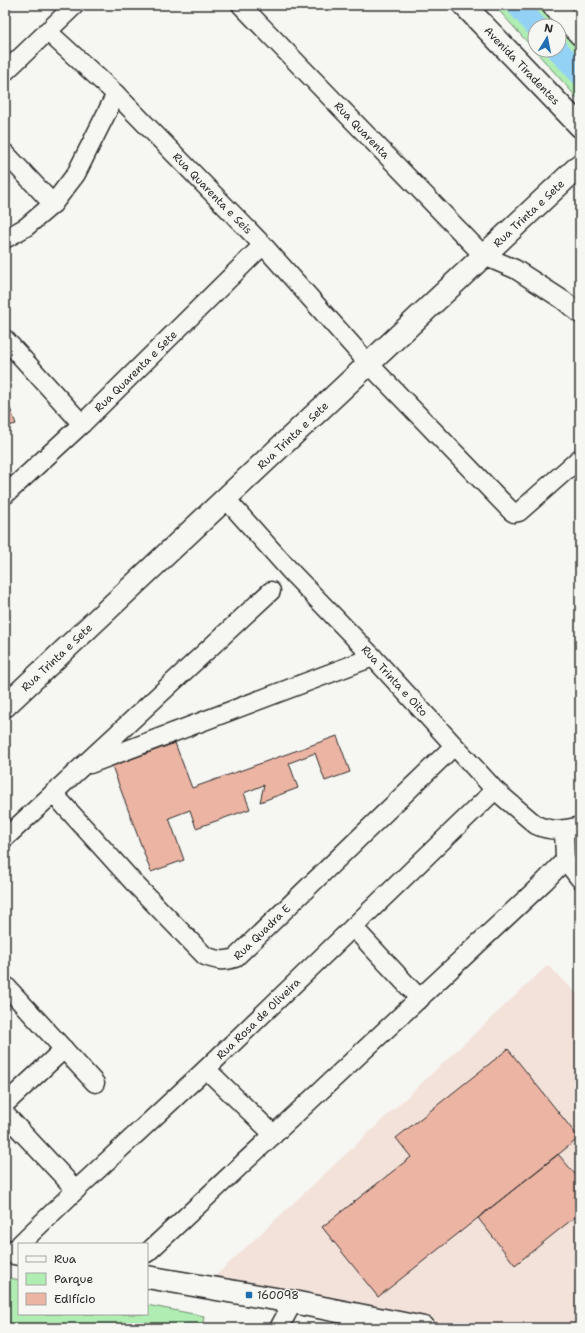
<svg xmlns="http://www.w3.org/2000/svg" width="585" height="1333" font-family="'Shantell Sans',sans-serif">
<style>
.built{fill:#f3e2da}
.green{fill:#b0edb3;stroke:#6e8c6f;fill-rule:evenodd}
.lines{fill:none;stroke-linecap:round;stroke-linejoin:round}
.canal{stroke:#94d2f5;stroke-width:22}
.building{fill:#ecb4a3;stroke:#2b2b2b}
.street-casing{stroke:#2b2b2b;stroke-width:21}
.secondary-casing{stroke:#2b2b2b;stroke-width:25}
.street{stroke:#f6f6f2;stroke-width:18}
.secondary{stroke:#f6f6f2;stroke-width:22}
.poi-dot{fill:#1f6fb2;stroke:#f6f6f2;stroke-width:1.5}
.labels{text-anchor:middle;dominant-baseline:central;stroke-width:3;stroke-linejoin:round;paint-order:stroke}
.street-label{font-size:11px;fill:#2b2b2b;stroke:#f6f6f2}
.poi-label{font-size:11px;fill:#2b2b2b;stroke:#f6f6f2;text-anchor:start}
</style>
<rect width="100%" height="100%" fill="#f6f6f2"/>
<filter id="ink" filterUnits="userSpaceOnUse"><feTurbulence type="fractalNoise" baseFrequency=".025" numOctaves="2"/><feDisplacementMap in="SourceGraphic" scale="8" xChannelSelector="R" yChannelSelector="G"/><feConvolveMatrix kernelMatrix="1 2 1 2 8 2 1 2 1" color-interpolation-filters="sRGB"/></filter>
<g filter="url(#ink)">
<path class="built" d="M548,965l32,32v331h-123l-185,-38 -61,-10z"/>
<path class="green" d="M494,5h61l25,28v68zM535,26h24v24h-24z
M5,1277l14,3v34h128v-9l57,11 -2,12h-197z"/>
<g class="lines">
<path class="canal" d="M517,5l19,21
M558,50l22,24"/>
</g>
<path class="building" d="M5,395l11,29 -11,3z
M337,736l13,36 -25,9 -10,-28 -26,10 9,25 -38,14 4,-17 -20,8 6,16 -54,19 -6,-18 -21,8 15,42 -33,12 -39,-106 63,-23 17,45z
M508,1049l71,89 -201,159 -56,-70 89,-70 -15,-19z
M558,1154l22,26v33l-65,52 -37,-47z"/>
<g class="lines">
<defs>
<g id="street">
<path id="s1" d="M241,5l243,251 31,13 48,31 17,14"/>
<path id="s2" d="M47,31l69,63 147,151 106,119 142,147 3,2 5,-1 61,-54"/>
<path d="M5,72l70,-67"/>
<path d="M5,153l48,51"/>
<path d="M5,239l21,-12 27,-23 23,-30 40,-80"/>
<path d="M5,339l77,85"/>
<path id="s3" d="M5,495l77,-71 181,-179"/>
<path id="s4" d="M226,499l67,75 80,83 122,133 41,35c15,7 29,5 44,1"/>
<path d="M90,764l283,-107"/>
<path id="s5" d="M53,793l81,90 71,73c11,4 18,6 30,2l219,-212"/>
<path d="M5,838l266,-247"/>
<path d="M565,860l15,19"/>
<path d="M353,927l67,72"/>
<path d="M5,985l90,98"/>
<path d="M206,1069l68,66"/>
<path d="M5,1104l59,-55"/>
<path d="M5,1114l71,76"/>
<path id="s6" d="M20,1244l56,-54 130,-121 289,-279"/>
<path d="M147,1253l398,-372 20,-21 -1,-30"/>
<path d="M279,1328l14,-26"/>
</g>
<g id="secondary">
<path id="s7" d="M464,5l116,121"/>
<path d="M553,5l27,29"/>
<path id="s8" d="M5,706l575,-541"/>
<path d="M5,1251l14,3"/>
<path d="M147,1277l146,25 131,26"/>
</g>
</defs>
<use href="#street" class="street-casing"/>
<use href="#secondary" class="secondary-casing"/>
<use href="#street" class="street"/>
<use href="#secondary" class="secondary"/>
</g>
</g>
<rect class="poi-dot" x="245" y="1291" width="8" height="8" rx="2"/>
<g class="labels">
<g class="street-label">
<text stroke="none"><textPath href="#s7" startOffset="84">Avenida Tiradentes</textPath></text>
<text stroke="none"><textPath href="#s1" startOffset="174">Rua Quarenta</textPath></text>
<text stroke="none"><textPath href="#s2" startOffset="232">Rua Quarenta e Seis</textPath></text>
<text stroke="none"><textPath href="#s8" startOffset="719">Rua Trinta e Sete</textPath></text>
<text stroke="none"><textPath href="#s3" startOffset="180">Rua Quarenta e Sete</textPath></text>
<text stroke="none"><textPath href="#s8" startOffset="395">Rua Trinta e Sete</textPath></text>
<text stroke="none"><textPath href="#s8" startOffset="71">Rua Trinta e Sete</textPath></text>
<text stroke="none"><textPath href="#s4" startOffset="248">Rua Trinta e Oito</textPath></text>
<text stroke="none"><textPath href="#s5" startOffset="291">Rua Quadra E</textPath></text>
<text stroke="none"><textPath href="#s6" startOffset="328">Rua Rosa de Oliveira</textPath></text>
</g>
<g class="poi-label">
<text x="257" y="1295">160098</text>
</g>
</g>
<rect width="585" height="1333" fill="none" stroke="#f6f6f2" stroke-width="20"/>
<rect x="10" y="10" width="565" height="1313" fill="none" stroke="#2b2b2b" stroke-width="1.5" filter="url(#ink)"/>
<rect x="18" y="1243" width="130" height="72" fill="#f6f6f2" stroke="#a5a5a2"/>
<rect x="26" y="1256" width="20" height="6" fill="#f6f6f2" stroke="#a5a5a2"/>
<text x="54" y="1263" font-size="12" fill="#2b2b2b">Rua</text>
<rect x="26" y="1273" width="20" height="12" fill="#b0edb3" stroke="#a5a5a2"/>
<text x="54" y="1283" font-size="12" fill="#2b2b2b">Parque</text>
<rect x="26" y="1293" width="20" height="12" fill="#ecb4a3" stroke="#a5a5a2"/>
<text x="54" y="1303" font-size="12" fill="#2b2b2b">Edifício</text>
<g transform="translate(547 38) rotate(10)"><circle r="19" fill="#f6f6f2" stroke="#a5a5a2"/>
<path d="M0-3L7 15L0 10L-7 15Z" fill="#1f6fb2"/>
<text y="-6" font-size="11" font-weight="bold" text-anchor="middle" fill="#2b2b2b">N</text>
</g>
</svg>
